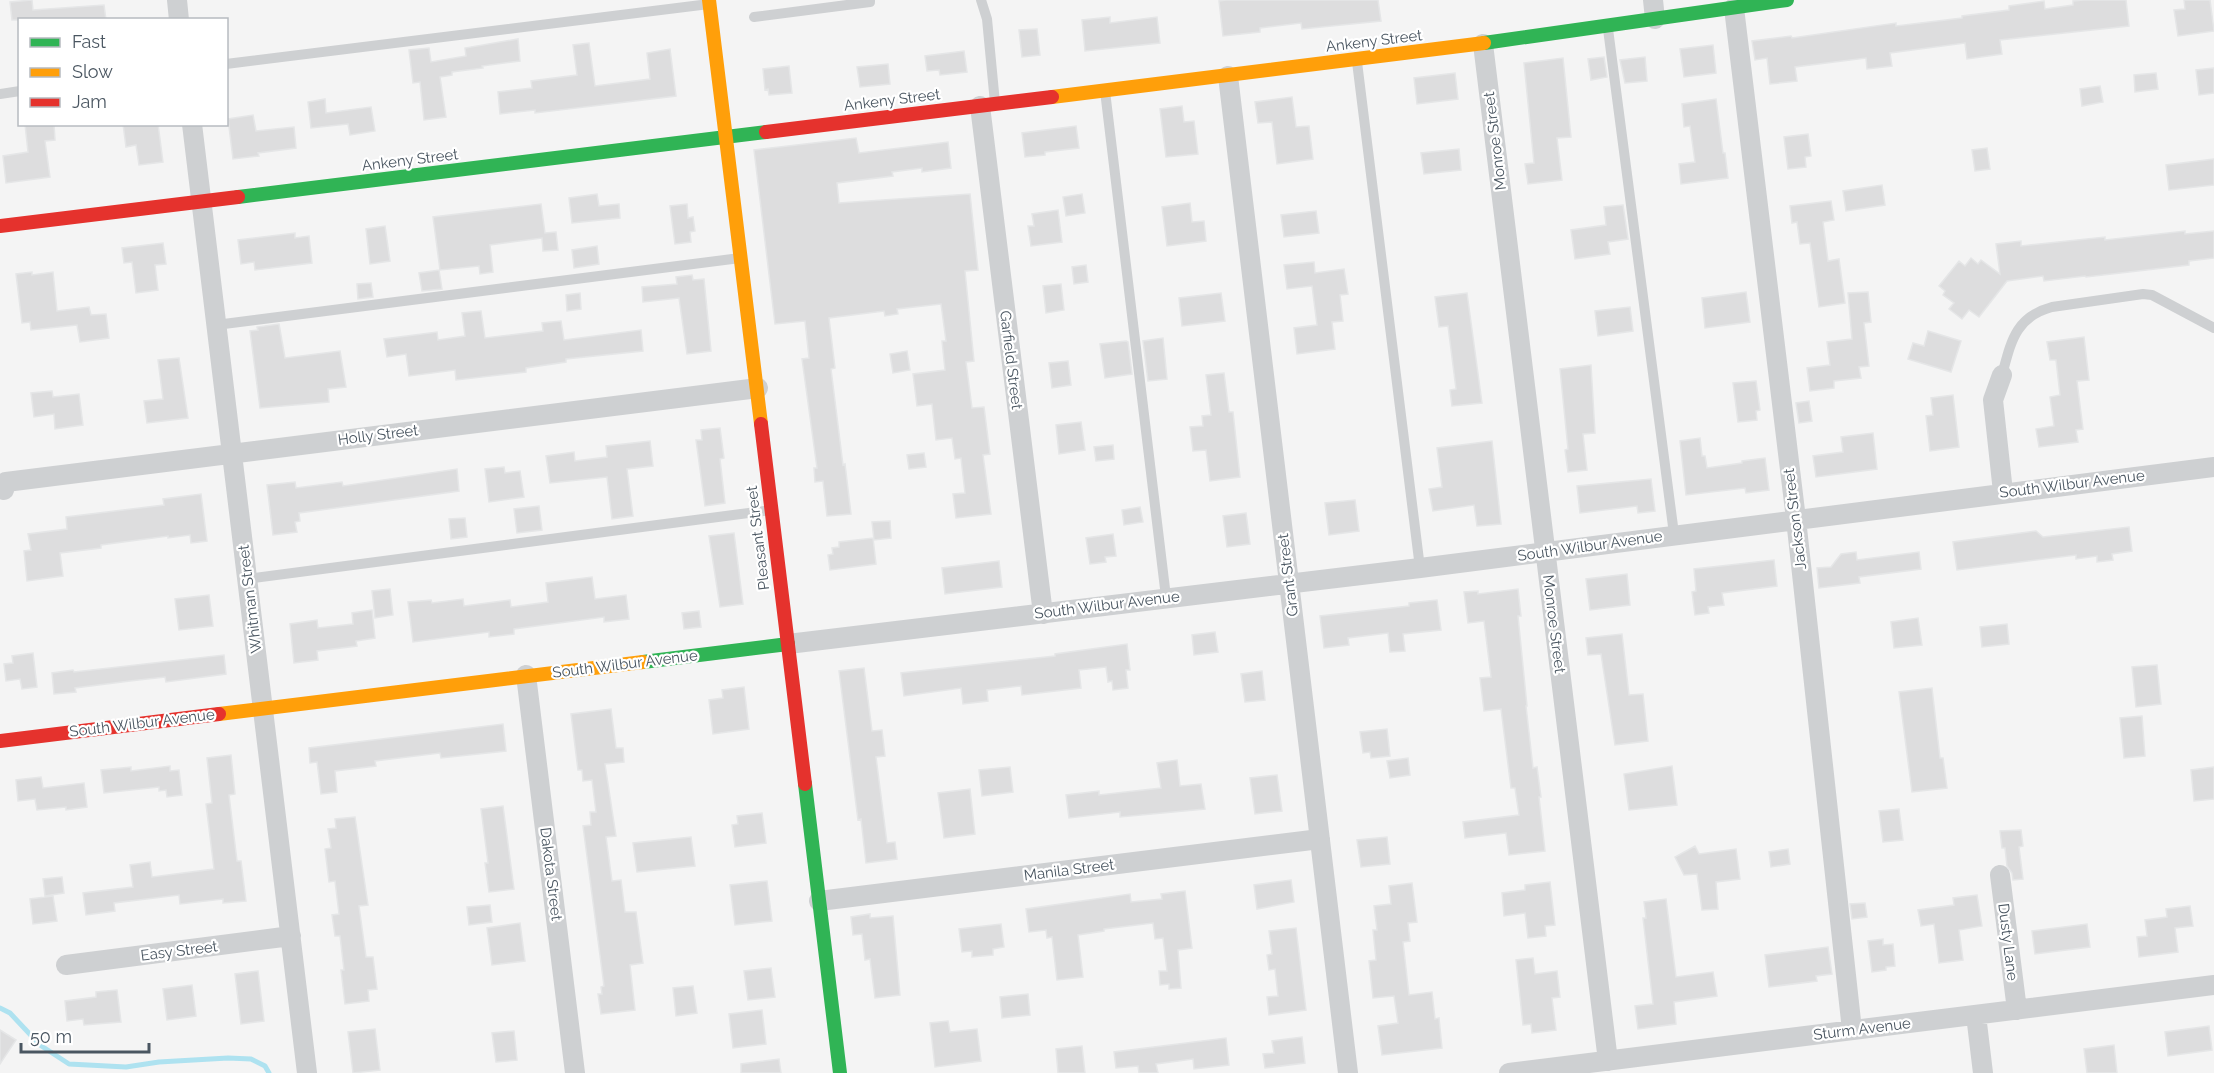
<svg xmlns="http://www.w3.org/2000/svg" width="2214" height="1073" font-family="Raleway,sans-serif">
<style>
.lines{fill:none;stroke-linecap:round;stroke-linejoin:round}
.stream{stroke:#aee2f0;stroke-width:5}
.building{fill:#ddddde;stroke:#e5e6e7;stroke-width:1.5}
.lane{stroke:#ced0d2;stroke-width:10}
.street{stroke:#ced0d2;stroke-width:20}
.fast{stroke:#30b455;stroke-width:14}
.slow{stroke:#ff9f0a;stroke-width:14}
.jam{stroke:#e5322d;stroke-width:14}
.labels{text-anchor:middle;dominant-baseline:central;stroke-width:4.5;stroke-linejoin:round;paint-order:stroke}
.street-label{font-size:15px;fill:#4a5661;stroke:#fff}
</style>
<rect width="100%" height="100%" fill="#f4f4f4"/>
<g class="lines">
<path class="stream" d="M0,1008l10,5 30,32 29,19 57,3 33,-5 69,-4 23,1 14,7 4,7"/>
</g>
<path class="building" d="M32,0l1,10 71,-5 2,15h-94l-2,-18z
M1226,0h152l3,21 -79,8 -1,-6 -41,5v4l-37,4 -4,-35z
M2084,0h42l3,26 -129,14 2,14 -35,5 -2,-16 -75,10 2,13 -25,3 -1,-11 -71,9 2,14 -27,3 -3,-26 -12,2 -3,-19 39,-5 1,2 104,-15v3l66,-8v-2l47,-6v-4l35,-5 1,8 28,-4v-4z
M2184,0h26l4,31 -36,5 -4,-26 11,-1z
M1110,17v6l47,-6 3,26 -75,8 -3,-31z
M1037,29l3,26 -18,2 -3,-27z
M518,39l2,22 -38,5 1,2 -31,4v3l-12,2 6,40 -22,3 -4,-38 -7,1 -4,-33 20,-2 2,14 35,-6 -1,-8z
M589,43l6,43 55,-7 -3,-26 23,-4 6,47 -141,17v-3l-35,4 -2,-22 34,-4 -1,-7 46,-6 -4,-30z
M1713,45l3,28 -32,4 -4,-28z
M964,51l3,21 -27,3 -1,-5 -12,1 -2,-15z
M1604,57l3,20 -16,3 -3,-21z
M1645,57l2,24 -22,2 -5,-23z
M1563,58l8,79 -14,1 5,42 -34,4 -3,-20 9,-1 -10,-100z
M888,64l2,20 -30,3 -3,-20z
M789,66l3,27 -23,2 -1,-6 -3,1 -2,-21z
M2214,68v25l-15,2 -3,-25z
M1455,73l3,26 -41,5 -3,-26z
M2156,73l2,16 -23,3 -1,-17z
M2100,86l3,16 -21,4 -2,-17z
M1292,97l4,30 13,-1 4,33 -36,5 -5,-42 -14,1 -3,-21z
M325,99l1,14 45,-6 4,24 -25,4 -2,-11 -37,4 -3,-26z
M1716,99l7,54h2l3,25 -47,6 -2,-20 16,-2 -5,-36 -6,1 -2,-23z
M1182,106l2,16 10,-1 4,33 -32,3 -6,-48z
M253,115l3,16 38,-4 2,21 -38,5 1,3 -26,3 -5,-40z
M25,124h29l1,16 -10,1 5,36 -44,6 -3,-27 25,-4z
M123,124h35l5,38 -24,3 -3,-20 -10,2z
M1076,126l3,22 -34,4v3l-20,2 -3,-24z
M1808,134l3,22 -6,1 1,10 -18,2 -4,-32z
M856,138l3,15 89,-11 3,26 -29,4v-4l-30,4 1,4 -56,7 2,20 131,-9 8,76 -13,1 9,90 -8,1 6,46 12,-1 6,47 -7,1 8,59 -35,4 -3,-24 12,-1 -4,-35 -6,1 -3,-21 -16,2 -4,-36 -15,2 -4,-32 32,-4 -3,-29h4l-5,-37 -44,5 1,5 -13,2 -1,-5 -55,7 6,50 -4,1 12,96 2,-1 6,50 -24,2 -4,-35 -8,1 -1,-14h3l-15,-109 7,-1 -4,-37 -30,3 -21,-174z
M1987,148l3,21 -15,2 -3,-21z
M1459,149l2,21 -37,4 -3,-21z
M2214,159v26l-45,5 -3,-25z
M1882,185l3,20 -39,6 -3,-20z
M597,194l2,12 20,-2 1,14 -48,5 -3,-25z
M1082,194l3,19 -19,3 -3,-19z
M1831,201l3,19 -11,2 5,39 11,-2 6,44 -26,4 -9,-64 -10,1 -3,-22 -5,1 -2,-17z
M1190,203l2,19 12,-1 2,20 -39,5 -5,-39z
M541,204l4,29 11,-1 2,18 -15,1 -1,-13 -52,7 3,27 -13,2 -1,-8 -39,4 -7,-53z
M687,204l1,14 5,-1 2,14 -5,1 1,10 -16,2 -5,-38z
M1623,205l5,34 -20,3 2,12 -35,5 -4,-29 35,-5 -2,-18z
M1058,210l4,32 -31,4 -3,-20h6l-2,-12z
M1316,211l3,22 -35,4 -3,-22z
M385,226l5,35 -20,3 -4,-35z
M2185,231v3l29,-3v27l-25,3v4l-103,12 -1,-1 -41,5 -1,-5 -36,5 -28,36 -10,-7 -7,9 -13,-10 5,-6 -11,-8 2,-4 -6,-5 20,-25 6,5 6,-8 7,6 3,-4 19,14 -4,-30 25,-3v5l84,-9v3z
M295,233v5l14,-2 3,27 -57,7 -1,-8 -13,2 -3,-24z
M163,243l3,21 -11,1 3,25 -22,3 -4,-31 -8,1 -2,-15z
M597,246l2,18 -25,4 -2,-18z
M1314,262l1,11 29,-4 4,25 -8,1 3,26 -11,1 3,27 -38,5 -3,-26 23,-3 -5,-39 -25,3 -3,-24z
M1086,265l2,17 -14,2 -2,-17z
M439,270l3,19 -20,2 -3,-18z
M32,272v3l21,-3 4,39 32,-4 2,8 15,-1 3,24 -29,4 -3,-17 -46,5 -1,-8 -8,1 -6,-49z
M692,275l1,5 11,-1 7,72 -24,3 -8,-56 -36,4 -1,-15 35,-3 -1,-7z
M371,283l2,14 -15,2 -1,-15z
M1061,284l3,26 -18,3 -3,-27z
M1746,292l4,30 -45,6 -3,-30z
M1868,292l3,30 -7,1 5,43 -10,1 2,11 -27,3v7l-24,3 -3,-23 23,-3 -3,-23 25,-3 -4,-46z
M580,293l1,16 -14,2 -1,-16z
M1221,293l4,28 -43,5 -3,-28z
M1467,293l15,110 -30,3 -2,-16 6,-1 -8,-63 -9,1 -4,-30z
M1630,307l3,24 -35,5 -3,-25z
M481,311l4,27 58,-7 -1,-8 19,-2 3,19 77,-10 2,21 -77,8v3l-40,6v4l-70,8 -1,-10 -46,6 -3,-22 -19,3 -3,-18 53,-7 1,8 27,-4 -3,-23z
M279,324l6,34 55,-7 6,36 -18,2 1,13 -69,6 -10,-77 8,-1 -1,-3z
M1928,331l33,10 -10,31 -43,-13 5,-16 11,3z
M2084,337l5,43 -12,1 6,48 -7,1 2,12 -39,5 -3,-18 18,-3 -4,-29 10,-2 -4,-35h-6l-3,-18z
M1163,338l4,41 -19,2 -5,-40z
M1126,341l2,1 4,32 -27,4 -5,-34z
M907,351l3,19 -17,3 -3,-19z
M179,358l9,60 -41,5 -3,-22 19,-2 -5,-39z
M1068,361l3,24 -19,3 -3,-25z
M1591,365l4,68 -12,1 4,36 -19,2 -3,-22 3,-1 -8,-80z
M1224,373l5,39h4l7,65 -30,4 -4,-31 -13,1 -3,-24 13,-1 -1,-10 9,-1 -5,-40z
M1756,381l4,29 -4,1 1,9 -19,2 -5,-39z
M52,391l1,6 26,-3 4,31 -28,4 -1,-15 -20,3 -3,-24z
M1953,395l6,52 -29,4 -4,-35 7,-1 -2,-17z
M1809,401l3,20 -13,2 -3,-20z
M1081,422l4,28 -26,4 -3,-29z
M720,428l4,30 -4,1 5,44 -20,3 -9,-66h6l-1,-10z
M1873,433l4,36 -61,8 -3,-21 30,-4 -2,-15z
M1700,438l2,18h3l2,12 35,-5v-2l23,-3 4,32 -23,3 -1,-5 -59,7 -6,-54z
M650,441l3,25 -26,3 6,47 -21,3 -5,-42 -57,6 -4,-27 28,-4 1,9 32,-4 -1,-11z
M1492,441l9,83 -24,2 -3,-21 -41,6 -4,-22 13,-2 -5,-39z
M1113,445l1,14 -18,2 -2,-14z
M924,453l2,14 -17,2 -2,-14z
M504,467l1,6 15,-2 4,26 -35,5 -4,-33z
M457,469l2,22 -160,22 1,8 -5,1 2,10 -24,3 -6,-50 28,-3 1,6 46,-6 1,4z
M1651,479l4,32 -17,2 -1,-7 -57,7 -3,-27z
M201,494l6,47 -16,2 -1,-8 -22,3v-2l-67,9v3l-41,5 3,23 -36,5 -3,-30 7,-1 -3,-16 39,-5 -1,-12 98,-12 -1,-6z
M1355,500l4,31 -30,4 -4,-32z
M539,506l3,24 -25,3 -3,-24z
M1140,507l3,15 -19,3 -2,-15z
M1246,513l4,31 -23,3 -4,-31z
M465,518l2,19 -16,2 -2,-20z
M890,521l1,17 -17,2 -2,-18z
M2129,527l3,24 -20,3 1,6 -16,2v-6l-21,3v-4l-119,15 -4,-28 83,-11 7,6z
M734,533l9,71 -23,3 -11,-71z
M1113,534l3,22 -11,1 1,5 -16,2 -4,-26z
M873,538l3,26 -46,6 -2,-15 5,-1 -1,-6 7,-1v-5z
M1856,552l1,8 62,-8 2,17 -62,8 1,6 -41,5 -2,-20 14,-1 10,-13z
M1774,560l3,26 -55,7 2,12 -16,2 1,6 -14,2 -3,-23 4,-1 -2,-22z
M999,561l3,26 -57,7 -3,-26z
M1627,574l3,31 -40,5 -4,-31z
M592,577l3,22 31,-4 3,24 -25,3v-5l-90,12v5l-25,3v-5l-76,10 -5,-40 23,-2 1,3 31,-4 1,7 46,-6 1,7 37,-5 -2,-19z
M390,589l3,26 -18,3 -3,-27z
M1518,589l3,27h-3l9,90h-1l7,62 4,-1 4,30h-2l6,54 -36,4 -3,-22 -41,5 -2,-16 56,-7 -4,-27h-4l-10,-79 -17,2 -4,-33 11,-1 -7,-56 -16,2 -4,-31 14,-1v3z
M209,595l4,31 -34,4 -4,-31z
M1437,600l4,30 -38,4 2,17 -15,1 -2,-19 -40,5 1,7 -25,3 -4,-32 89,-10v-3z
M372,610l3,28 -19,3 1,5 -40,5 1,9 -24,3 -4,-39 27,-4 1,8 35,-4 -1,-11z
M699,611l2,16 -17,2 -2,-16z
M1918,618l4,27 -28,3 -3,-26z
M2007,624l2,20 -27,3 -2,-20z
M1215,632l3,20 -24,3 -2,-20z
M1622,634l7,61 14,-1 5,47 -33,4 -14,-91 -13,1 -2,-17z
M1127,644l3,26h-4l2,18 -15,2 -1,-9 -4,1 -2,-15 -27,3 2,18 -59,7 -1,-9 -34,4 1,11 -25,3 -2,-16 -57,8 -3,-23 154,-17v-2z
M33,653l4,34 -15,2 -2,-10 -14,2 -2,-17 9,-1 -1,-7z
M224,655l2,19 -60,8 -1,-5 -35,4 -55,7 1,4 -22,2 -2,-21 21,-3 1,2z
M2157,665l4,39 -25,3 -4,-40z
M864,668l8,63 10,-1 3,26 -9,1 11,86 8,-1 2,17 -31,4 -5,-44 -3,1 -19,-149z
M1262,671l3,29 -20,2 -4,-28z
M744,687l5,42 -36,5 -4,-34 14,-2 -1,-8z
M1932,688l8,70h3l4,30 -35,4 -13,-100z
M611,709l5,39h7l1,14 -19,2 11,72 -10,1 6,44 9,-1 4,32h11l7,51 -13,2 5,45 -34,4 -3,-20h4l-1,-7 3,-1 -21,-160 8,-1 -1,-13h6l-4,-32 -9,1 -1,-11h-4l-7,-56z
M2142,716l3,40 -21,2 -4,-40z
M503,724l3,27 -65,7 -1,-5 -65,8 1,5 -41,5 2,21 -16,2 -4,-32 -7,1 -1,-15z
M1387,729l3,27 -19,2 -1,-6 -7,1 -3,-21z
M231,755l4,39 -6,1 8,66h4l5,40 -23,2v-4l-43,5 -1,-9 -65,8 1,8 -29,4 -3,-22 50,-6 -3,-22 20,-3 2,15 62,-8 -8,-65 6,-1 -5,-45z
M1408,758l2,17 -20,3 -3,-17z
M1177,760l3,26 21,-2 4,25 -85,8v-5l-51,6 -3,-23 33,-4v4l62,-7 -4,-25z
M170,766v5l9,-1 3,25 -15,2 -1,-7 -7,1v-4l-55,6 -3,-23 30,-3v4z
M1672,766l5,39 -48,5 -5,-36z
M1010,767l3,25 -31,4 -3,-26z
M2214,767v32l-20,2 -3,-31z
M1277,775l5,36 -27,3 -5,-36z
M41,777l2,11 41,-5 3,24 -21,3v-3l-29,3 -2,-11 -17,2 -2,-21z
M970,789l5,45 -31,4 -6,-45z
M503,806l11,83 -25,3 -4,-29h3l-7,-54z
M1899,809l4,31 -20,2 -4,-31z
M762,813l4,30 -31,4 -3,-22 6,-1 -1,-8z
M355,817l13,88 -9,1 7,51h7l4,32 -9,1 1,11 -24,3 -4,-34h3l-4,-34h-5l-3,-21 7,-1 -4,-33 -6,1 -4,-33 6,-1 -3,-19 8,-1 -1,-9z
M2021,830l2,16 -4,1 4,32 -10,1 -1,-7 -5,-7 -2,-18h-3l-2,-17z
M691,837l4,29 -58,6 -4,-29z
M1387,837l3,27 -29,3 -4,-27z
M1695,846l4,8 37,-5 4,30 -24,3 2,27 -16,1 -5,-36 -13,1 -9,-18z
M1788,849l2,15 -19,3 -2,-15z
M62,877l2,16 -19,3 -2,-17z
M1291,880l3,22 -37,7 -3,-24z
M767,881l5,40 -37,4 -5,-40z
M1550,882l5,43 -10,1 1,10 -18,2 -3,-25 -21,3 -2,-23 23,-3v-5z
M1412,883l5,39 -9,1 2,18 -7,1 6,53 23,-3 3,27 4,-1 3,30 -60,7 -4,-29 20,-3 -4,-27 -21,2 -4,-37 7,-1 -3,-30h4l-3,-24 17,-2 -2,-18z
M1185,891l7,57 -14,2 3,38 -12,1v-5l-9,1 -1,-14h8l-4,-33 -8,1 -2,-16 -49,6v2l-26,4 5,42 -26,3 -5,-43 -5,1 -1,-8 -17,2 -3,-23 104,-15 1,8 31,-3 -1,-5z
M1977,895l5,31 -23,4 4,30 -24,3 -5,-39 -13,2 -3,-16 36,-5 -1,-7z
M53,896l4,25 -24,3 -3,-25z
M1666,899l10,78 37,-5 4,24 -43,6 2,22 -38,5 -3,-23 18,-2 -10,-86h3l-2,-16z
M1865,903l2,14 -15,2 -2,-15z
M490,905l2,17 -23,3 -2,-18z
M2190,906l3,20 -18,2 3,24 -39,5 -2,-20 10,-1 -2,-16 22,-3 -1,-8z
M870,914v4l23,-2 7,79 -25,3 -5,-39 -5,1 -3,-26 -9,1 -2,-18z
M520,923l5,38 -33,4 -5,-37z
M1001,924l3,23 -11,2v6l-21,2v-6l-10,1 -3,-23z
M2087,924l3,23 -55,7 -3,-23z
M1296,928l10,82 -37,5 -2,-18 11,-1 -3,-27 -6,1 -2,-15 5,-1 -3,-23z
M1883,939v6l10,-1 2,22 -9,1v3l-14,2 -4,-31z
M1828,947l4,27 -16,2 1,5 -48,6 -4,-32z
M1533,958l2,16 22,-3 3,26 -8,1 4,32 -24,3 -1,-9 -8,1 -7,-65z
M771,968l4,29 -27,3 -4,-29z
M258,971l6,50 -23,3 -6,-50z
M192,985l4,31 -29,4 -4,-31z
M693,986l4,27 -21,3 -3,-28z
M117,990l4,32 -37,3 -1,-6 -16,2 -2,-20 31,-4v-5z
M1028,994l2,21 -28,3 -2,-21z
M762,1010l4,34 -33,4 -4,-34z
M948,1021l2,11 27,-3 4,32 -46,6 -5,-44z
M2209,1026l3,24 -44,6 -3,-24z
M375,1029l5,41 -27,3 -5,-41z
M0,1030l16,10 -16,24z
M514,1031l3,29 -21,2 -4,-29z
M1302,1037l3,26 -40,5 -2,-14 11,-1 -2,-12z
M1226,1038l3,27 -35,4 -1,-10 -37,5 2,9h-19l-1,-7 -22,2 -2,-16z
M2114,1045l3,28h-30l-3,-24z
M1082,1046l3,27h-27l-2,-24z
M779,1059l2,14h-40v-9z"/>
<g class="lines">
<path class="lane" d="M981,0l6,19 8,84
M754,17l116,-15v-2
M1608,29l66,505
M1357,62l63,506
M226,64l483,-60
M1105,91l61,506
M0,94l20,-3
M216,325l524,-67
M2002,375c9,-33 13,-58 50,-68l91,-13 9,1 62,33
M247,579l524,-69"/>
<path class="street" d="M177,0l2,20
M1653,0l2,19
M1734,8l62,511 56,511
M1483,44l125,1017
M1228,76l120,997
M980,106l63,508
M192,124l115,949
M2002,375l-9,25 10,92
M4,490l2,-8 752,-94
M788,644l632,-76 794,-101
M526,675l49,398
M2000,875l17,135
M819,901l501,-62
M66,965l225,-29
M1976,1015l7,58
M1509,1073l705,-88"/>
<path class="fast" d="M1484,43l303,-43
M238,197l528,-65
M643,662l145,-18
M805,784l35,289"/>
<path class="slow" d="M709,0l52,424
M1052,97l432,-54
M219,714l424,-52"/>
<path class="jam" d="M766,132l286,-35
M0,226l238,-29
M761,424l44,360
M0,741l219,-27"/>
</g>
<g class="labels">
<g class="street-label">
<text transform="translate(1374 41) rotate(-7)">Ankeny Street</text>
<text transform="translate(892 100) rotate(-7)">Ankeny Street</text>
<text transform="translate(1495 141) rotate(-97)">Monroe Street</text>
<text transform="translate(410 160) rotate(-7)">Ankeny Street</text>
<text transform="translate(1011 360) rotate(83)">Garfield Street</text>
<text transform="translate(378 435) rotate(-7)">Holly Street</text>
<text transform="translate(2072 484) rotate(-7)">South Wilbur Avenue</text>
<text transform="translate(1795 519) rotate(-97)">Jackson Street</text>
<text transform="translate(758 538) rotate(-97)">Pleasant Street</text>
<text transform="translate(1590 546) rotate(-8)">South Wilbur Avenue</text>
<text transform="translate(1288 575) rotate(-97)">Grant Street</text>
<text transform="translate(250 599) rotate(-97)">Whitman Street</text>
<text transform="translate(1107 605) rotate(-7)">South Wilbur Avenue</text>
<text transform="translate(1554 624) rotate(83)">Monroe Street</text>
<text transform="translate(625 664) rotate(-7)">South Wilbur Avenue</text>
<text transform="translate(142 723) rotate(-7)">South Wilbur Avenue</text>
<text transform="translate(1069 870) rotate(-7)">Manila Street</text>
<text transform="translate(551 874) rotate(83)">Dakota Street</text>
<text transform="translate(2008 942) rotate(83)">Dusty Lane</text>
<text transform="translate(179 951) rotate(-7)">Easy Street</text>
<text transform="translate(1862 1029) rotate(-7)">Sturm Avenue</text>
</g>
</g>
<rect x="18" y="18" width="210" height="108" fill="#ffffff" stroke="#b7bbc0" stroke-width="1.5"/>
<rect x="30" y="38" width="30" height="9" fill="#30b455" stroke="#b7bbc0" stroke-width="1.5"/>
<text x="72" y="48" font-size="18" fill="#4a5661">Fast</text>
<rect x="30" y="68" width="30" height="9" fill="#ff9f0a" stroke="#b7bbc0" stroke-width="1.5"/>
<text x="72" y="78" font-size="18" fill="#4a5661">Slow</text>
<rect x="30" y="98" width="30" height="9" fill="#e5322d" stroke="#b7bbc0" stroke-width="1.5"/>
<text x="72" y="108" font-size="18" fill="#4a5661">Jam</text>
<path d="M21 1043v9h128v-9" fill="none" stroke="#4a5661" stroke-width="3"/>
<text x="30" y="1043" font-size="18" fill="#4a5661" stroke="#ffffff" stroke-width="4.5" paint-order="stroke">50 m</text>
</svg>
